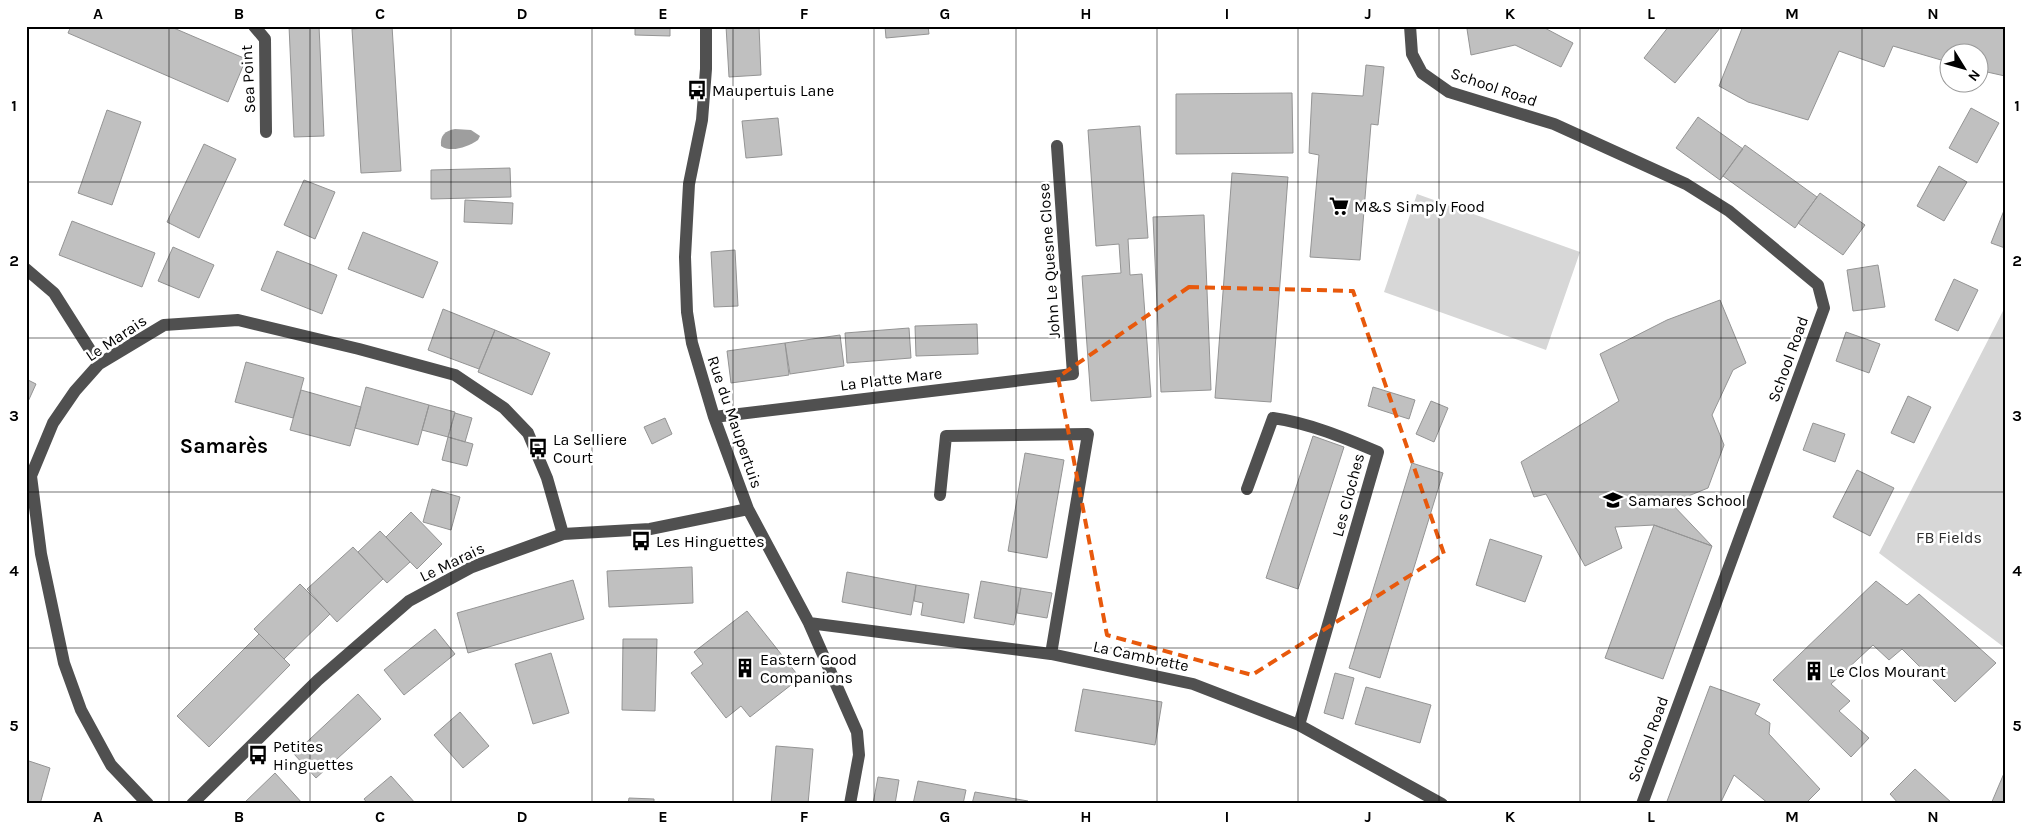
<svg xmlns="http://www.w3.org/2000/svg" width="2031" height="830" font-family="Karla,sans-serif">
<style>
.green{fill:#d7d7d7}
.water{fill:#9e9e9e}
.building{fill:#c0c0c0;stroke:#949494}
.lines{fill:none;stroke-linecap:round;stroke-linejoin:round}
.minor{stroke:#505050;stroke-width:12}
.marked{fill:none;stroke:#e8590c;stroke-width:4;stroke-dasharray:10 6;stroke-linejoin:round}
.grid{fill:none;stroke:#000;stroke-width:1;stroke-opacity:0.55}
.labels{text-anchor:middle;dominant-baseline:central;stroke-width:5;stroke-linejoin:round;paint-order:stroke}
.street-label{font-size:16px;fill:#000;stroke:#fff}
.poi-label{font-size:16px;fill:#000;stroke:#fff;text-anchor:start}
.park-label{font-size:16px;fill:#2e2e2e;stroke:#fff}
.district-label{font-size:21px;font-weight:bold;fill:#000;stroke:#fff}
.neatline{fill:none;stroke:#000;stroke-width:2}
.grid-label{font-size:16px;text-anchor:middle;font-weight:bold;fill:#000}
</style>
<rect width="100%" height="100%" fill="#fff"/>
<path class="green" d="M1417,194l163,58 -34,98 -162,-58z
M2005,307v341l-126,-95z"/>
<path class="water" d="M455,129l16,1 9,6 -2,4c-10,7 -27,13 -37,6 -1,-11 4,-15 14,-17z"/>
<path class="building" d="M71,26h98l77,33 -18,43 -160,-69z
M289,26h30l5,110 -30,1z
M392,26l9,145 -40,2 -9,-144z
M635,26h35v10l-35,-1z
M726,26h33l2,49 -32,2z
M885,26h43l1,8 -43,4z
M1475,26h66l32,17 -12,24 -46,-22 -44,10 -4,-26z
M1669,26l51,2 -45,55 -31,-25z
M1743,26h262v50l-27,-6v-18h-30v10l-55,-16 -9,21 -45,-16 -31,69 -60,-18 -29,-16z
M1366,65l18,2 -6,58 -7,-1 -11,136 -50,-3 9,-102 -10,-2 3,-60 51,3z
M1292,93l1,60 -117,1v-60z
M1971,108l28,15 -22,40 -28,-15z
M107,110l34,12 -29,83 -34,-12z
M1698,117l45,32 -23,31 -44,-32z
M778,118l4,37 -36,3 -4,-37z
M1140,126l8,112 -20,1 2,36 12,-1 9,123 -60,4 -9,-125 39,-3 -2,-29 -23,2 -8,-116z
M204,144l32,15 -37,79 -32,-16z
M1745,145l72,52 -22,31 -72,-52z
M1939,166l28,16 -23,39 -27,-15z
M510,168l1,29 -80,2v-29z
M1232,173l56,4 -17,225 -56,-4z
M304,180l31,12 -20,47 -31,-14z
M1820,193l45,32 -22,30 -45,-32z
M465,200l48,3 -1,21 -48,-2z
M2005,208v40l-14,-5z
M1204,215l7,175 -50,2 -8,-175z
M72,221l83,32 -13,34 -83,-32z
M363,232l75,30 -15,36 -75,-29z
M173,247l41,18 -15,33 -41,-17z
M735,250l3,56 -24,1 -3,-55z
M277,251l60,24 -15,39 -61,-24z
M1878,265l7,42 -32,4 -6,-41z
M1954,279l24,11 -20,41 -23,-11z
M1720,300l26,63 -13,7 -21,45 12,30 -16,43 -37,15 41,43 -58,-21 -39,2 7,21 -37,18 -39,-72 -12,3 -13,-35 98,-61 -19,-47 67,-34z
M443,309l52,21 -16,39 -51,-19z
M977,324l1,30 -62,2 -1,-30z
M909,328l2,30 -64,5 -2,-30z
M495,330l55,23 -18,42 -54,-23z
M1846,332l34,12 -11,29 -33,-12z
M840,335l4,31 -54,8 -5,-31z
M785,343l4,32 -58,8 -4,-32z
M246,362l58,16 -11,40 -58,-16z
M26,379l10,5 -10,22z
M366,387l63,18 -11,40 -63,-17z
M1373,387l42,13 -6,19 -41,-13z
M301,390l60,17 -11,39 -60,-16z
M1908,396l23,11 -17,36 -23,-10z
M1431,401l17,7 -14,34 -18,-8z
M429,405l26,7 -7,25 -26,-7z
M455,413l17,5 -7,24 -17,-5z
M665,418l7,16 -20,10 -8,-17z
M1813,423l32,11 -10,28 -32,-12z
M1313,436l31,11 -46,142 -32,-11z
M448,437l25,7 -6,22 -25,-6z
M1025,453l39,7 -17,98 -39,-7z
M1412,463l31,10 -63,205 -31,-10z
M1857,470l37,18 -24,48 -37,-19z
M432,489l28,8 -9,33 -28,-8z
M411,512l31,32 -25,25 -31,-32z
M1654,525l58,21 -49,133 -58,-21z
M380,531l30,31 -23,21 -29,-31z
M1490,539l52,17 -17,46 -49,-17z
M353,547l30,32 -46,43 -30,-33z
M692,567l1,36 -84,4 -2,-36z
M847,572l69,13 -5,30 -69,-13z
M573,580l11,39 -116,34 -11,-40z
M981,581l40,7 -7,37 -40,-7z
M1876,581l31,24 12,-11 77,69 -41,39 -53,-53 -13,11 -16,-15 -42,39 19,17 -11,10 30,27 -18,19 -78,-77z
M300,584l30,30 -46,45 -30,-30z
M916,585l53,9 -5,29 -43,-8 2,-12 -9,-2z
M1021,588l31,5 -5,25 -30,-5z
M747,611l53,67 -50,39 -9,-11 -15,12 -35,-45 12,-9 -9,-12z
M435,629l20,25 -51,41 -20,-25z
M259,634l31,31 -81,82 -32,-31z
M623,639h34l-2,72 -33,-1z
M551,653l18,60 -36,11 -18,-60z
M1335,673l19,5 -11,41 -19,-6z
M1710,686l50,18 -5,10 15,9 -1,11 51,55 -15,15h-36l-35,-29 -14,29h-54z
M1366,687l65,18 -11,38 -65,-19z
M1083,689l79,13 -7,43 -80,-14z
M358,694l23,25 -65,59 -22,-24z
M460,712l29,34 -26,22 -29,-33z
M776,746l37,3 -5,55h-37z
M26,760l24,8 -10,36h-14z
M1915,769l38,35h-54l-9,-10z
M2005,771v33h-14z
M275,773l28,31h-60z
M391,776l25,28h-48l-4,-5z
M878,777l21,3 -4,24h-22z
M918,781l48,9 -3,14h-50z
M975,792l53,9v3h-56z
M629,798l25,1v5h-26z"/>
<g class="lines">
<path class="minor" d="M254,26l11,13 1,93
M706,26v43l-4,51 -13,64 -4,73 2,55 5,31 22,74 34,92 61,114 48,109 2,23 -9,49
M1410,26l2,28 10,19 27,19 105,32 132,60 43,27 89,74 6,23 -182,496
M26,269l28,24 45,71
M714,417l359,-43 -16,-228
M1247,489l26,-71c36,5 72,20 105,34l-79,273
M940,495l6,-59 142,-2 -37,220
M809,623l242,31 142,30 106,41 143,79
M148,804l-37,-39 -30,-55 -17,-47 -23,-109 -10,-78 22,-53 22,-32 24,-27 65,-39 74,-5 121,29 96,26 49,33 24,25 19,45 16,56
M192,804l126,-124 91,-79 63,-34 91,-33 87,-5 98,-20"/>
</g>
<path class="marked" d="M1189,287l164,4 91,263 -192,121 -145,-40 -49,-258z"/>
<path class="grid" d="M169,26v778M310,26v778M451,26v778M592,26v778M733,26v778M874,26v778M1016,26v778M1157,26v778M1298,26v778M1439,26v778M1580,26v778M1721,26v778M1862,26v778M26,182h1979M26,338h1979M26,492h1979M26,648h1979"/>
<defs>
<symbol id="bus-bare" viewBox="-9 -9 18 18"><path d="M-5-6H5V4H4V6H2V4H-2V6H-4V4H-5ZM-3.5-4V0h7V-4ZM-3.5 1.2v1.5H-2V1.2ZM2 1.2v1.5H3.5V1.2Z" fill="#000" stroke="#fff" stroke-width="2.5" paint-order="stroke"/></symbol>
<symbol id="supermarket-bare" viewBox="-9 -9 18 18"><path d="M-6-5.5h2.5l.6 2H6L4.5 2H-2.5L-4.4-4H-6ZM-1.5 3.2a1.3 1.3 0 1 0 .1 0ZM3 3.2a1.3 1.3 0 1 0 .1 0Z" fill="#000" stroke="#fff" stroke-width="2.5" paint-order="stroke"/></symbol>
<symbol id="school-bare" viewBox="-9 -9 18 18"><path d="M0-5L7-2L0 1L-7-2ZM-4 1L0 2.5L4 1V4Q0 6-4 4Z" fill="#000" stroke="#fff" stroke-width="2.5" paint-order="stroke"/></symbol>
<symbol id="building-bare" viewBox="-9 -9 18 18"><path d="M-4-6H4V6H1V3H-1V6H-4ZM-2.5-4.3h1.7v1.8h-1.7ZM.8-4.3h1.7v1.8H.8ZM-2.5-1h1.7V.8h-1.7ZM.8-1h1.7V.8H.8Z" fill="#000" stroke="#fff" stroke-width="2.5" paint-order="stroke"/></symbol>
</defs>
<g fill-rule="evenodd">
<use href="#bus-bare" x="683" y="76" width="28" height="28"/>
<use href="#supermarket-bare" x="1325" y="192" width="28" height="28"/>
<use href="#bus-bare" x="524" y="434" width="28" height="28"/>
<use href="#school-bare" x="1599" y="486" width="28" height="28"/>
<use href="#bus-bare" x="627" y="527" width="28" height="28"/>
<use href="#building-bare" x="731" y="654" width="28" height="28"/>
<use href="#building-bare" x="1800" y="657" width="28" height="28"/>
<use href="#bus-bare" x="244" y="741" width="28" height="28"/>
</g>
<g class="labels">
<g class="street-label">
<text transform="translate(248 79) rotate(-93)">Sea Point</text>
<text transform="translate(1494 87) rotate(19)">School Road</text>
<text transform="translate(1049 261) rotate(-94)">John Le Quesne Close</text>
<text transform="translate(116 338) rotate(-34)">Le Marais</text>
<text transform="translate(1788 359) rotate(-70)">School Road</text>
<text transform="translate(891 379) rotate(-7)">La Platte Mare</text>
<text transform="translate(735 422) rotate(71)">Rue du Maupertuis</text>
<text transform="translate(1348 495) rotate(-75)">Les Cloches</text>
<text transform="translate(452 562) rotate(-26)">Le Marais</text>
<text transform="translate(1141 656) rotate(12)">La Cambrette</text>
<text transform="translate(1648 739) rotate(-70)">School Road</text>
</g>
<g class="poi-label">
<text x="712" y="90">Maupertuis Lane</text>
<text x="1354" y="206">M&amp;S Simply Food</text>
<text x="553" y="439">La Selliere<tspan x="553" dy="18">Court</tspan></text>
<text x="1628" y="500">Samares School</text>
<text x="656" y="541">Les Hinguettes</text>
<text x="760" y="659">Eastern Good<tspan x="760" dy="18">Companions</tspan></text>
<text x="1829" y="671">Le Clos Mourant</text>
<text x="273" y="746">Petites<tspan x="273" dy="18">Hinguettes</tspan></text>
</g>
<g class="park-label">
<text x="1949" y="537">FB Fields</text>
</g>
<g class="district-label">
<text x="224" y="446">Samarès</text>
</g>
</g>
<rect width="2031" height="830" fill="none" stroke="#ffffff" stroke-width="55"/>
<g transform="translate(1964 68) rotate(127)"><circle r="24" fill="#ffffff" stroke="#999999"/>
<path d="M0-4L9 19L0 12L-9 19Z" fill="#000000"/>
<text y="-8" font-size="14" font-weight="bold" text-anchor="middle" fill="#000000">N</text>
</g>
<rect x="28" y="28" width="1976" height="774" class="neatline"/>
<g class="grid-label">
<text x="98" y="19">A</text>
<text x="239" y="19">B</text>
<text x="380" y="19">C</text>
<text x="522" y="19">D</text>
<text x="663" y="19">E</text>
<text x="804" y="19">F</text>
<text x="945" y="19">G</text>
<text x="1086" y="19">H</text>
<text x="1227" y="19">I</text>
<text x="1368" y="19">J</text>
<text x="1510" y="19">K</text>
<text x="1651" y="19">L</text>
<text x="1792" y="19">M</text>
<text x="1933" y="19">N</text>
<text x="14" y="111">1</text>
<text x="2017" y="111">1</text>
<text x="14" y="266">2</text>
<text x="2017" y="266">2</text>
<text x="14" y="421">3</text>
<text x="2017" y="421">3</text>
<text x="14" y="576">4</text>
<text x="2017" y="576">4</text>
<text x="14" y="731">5</text>
<text x="2017" y="731">5</text>
<text x="98" y="822">A</text>
<text x="239" y="822">B</text>
<text x="380" y="822">C</text>
<text x="522" y="822">D</text>
<text x="663" y="822">E</text>
<text x="804" y="822">F</text>
<text x="945" y="822">G</text>
<text x="1086" y="822">H</text>
<text x="1227" y="822">I</text>
<text x="1368" y="822">J</text>
<text x="1510" y="822">K</text>
<text x="1651" y="822">L</text>
<text x="1792" y="822">M</text>
<text x="1933" y="822">N</text>
</g>
</svg>
